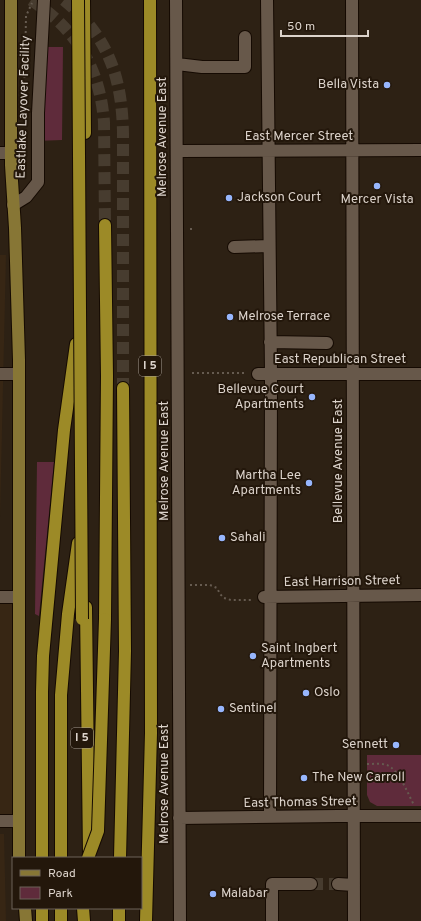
<svg xmlns="http://www.w3.org/2000/svg" width="421" height="921" font-family="Overpass,sans-serif">
<style>
.built{fill:#372614}
.green{fill:#5f2b3b}
.lines{fill:none;stroke-linecap:round;stroke-linejoin:round}
.minor-tunnel{stroke:#473c2f;stroke-width:12;stroke-dasharray:12 6;stroke-linecap:butt}
.highway-tunnel{stroke:#473c2f;stroke-width:12;stroke-dasharray:12 6;stroke-linecap:butt}
.minor-casing{stroke:#150a02;stroke-width:14}
.major-casing{stroke:#150a02;stroke-width:14}
.highway-casing{stroke:#150a02;stroke-width:14}
.path{stroke:#665b50;stroke-width:2;stroke-dasharray:2 3;stroke-linecap:butt}
.minor{stroke:#67584a;stroke-width:12}
.major{stroke:#877635;stroke-width:12}
.highway{stroke:#9c8a27;stroke-width:12}
.highway-bridge-casing{stroke:#150a02;stroke-width:14;stroke-linecap:butt}
.highway-bridge{stroke:#9c8a27;stroke-width:12}
.poi-dot{fill:#97b6fd;stroke:#23170b;stroke-width:1.5}
.labels{text-anchor:middle;dominant-baseline:central;stroke-width:4;stroke-linejoin:round;paint-order:stroke}
.shield{fill:#23170b;stroke:#a49b91;stroke-width:1}
.shield-label{font-size:12px;font-weight:bold;fill:#dcd3cb}
.poi-label{font-size:13px;fill:#dcd3cb;stroke:#23170b;text-anchor:start}
.street-label{font-size:13px;fill:#dcd3cb;stroke:#23170b}
</style>
<rect width="100%" height="100%" fill="#2d2114"/>
<path class="built" d="M0,255h6l-6,262z
M0,597h19v224h-19z
M0,834h4l2,87h-6z"/>
<path class="green" d="M44,47h19l-1,93 -27,1z
M37,462h17l-15,154 -4,-2z
M367,755h54v51h-44l-7,-4 -3,-7z"/>
<g class="lines">
<path class="minor-tunnel" d="M311,884h27"/>
<path class="highway-tunnel" d="M31,0c45,29 69,68 73,122l1,103
M64,0c44,36 58,77 59,133v255"/>
<defs>
<path id="minor" d="M176,0l4,921
M267,0l4,374 -1,443
M352,0l2,921
M177,64l25,3h43v-30
M177,151l244,-1
M0,153h11
M13,205l13,-8 12,-15v-69l6,-113
M234,247l35,-1
M270,342l57,1
M0,374h19
M258,374h163
M0,597h19
M264,597l157,-2
M179,818l159,-2h83
M0,821h19
M338,884l16,1
M272,921v-37h39"/>
<path id="major" d="M11,0v165l4,63 4,132v498
M25,908l1,13"/>
<path id="highway" d="M84,0l1,133
M105,225l2,151 -2,243
M86,607l3,248
M42,858v-166l1,-36 21,-226 12,-86
M61,858v-163l7,-81 10,-71
M120,858l5,-207 -2,-263
M42,908v13
M61,908v13
M83,908l1,13
M119,908v13
M146,921l5,-188 -1,-733"/>
</defs>
<use href="#minor" class="minor-casing"/>
<use href="#major" class="major-casing"/>
<use href="#highway" class="highway-casing"/>
<path class="path" d="M24,83l1,-12 1,-55 6,-13
M191,228v2
M192,373h55
M190,585h20l7,3 3,6 4,4 7,2h20
M367,764c7,0 14,-1 20,1 12,5 21,29 27,40"/>
<use href="#minor" class="minor"/>
<use href="#major" class="major"/>
<use href="#highway" class="highway"/>
<defs>
<path id="highway-bridge" d="M78,0l4,619
M88,858l10,-27 7,-212"/>
</defs>
<use href="#highway-bridge" class="highway-bridge-casing"/>
<use href="#highway-bridge" class="highway-bridge"/>
</g>
<g class="poi-dot">
<circle cx="387" cy="85" r="4"/>
<circle cx="377" cy="186" r="4"/>
<circle cx="229" cy="198" r="4"/>
<circle cx="230" cy="317" r="4"/>
<circle cx="312" cy="397" r="4"/>
<circle cx="309" cy="483" r="4"/>
<circle cx="222" cy="538" r="4"/>
<circle cx="253" cy="656" r="4"/>
<circle cx="306" cy="693" r="4"/>
<circle cx="221" cy="709" r="4"/>
<circle cx="396" cy="745" r="4"/>
<circle cx="304" cy="778" r="4"/>
<circle cx="213" cy="894" r="4"/>
</g>
<g class="labels">
<g class="shield">
<rect x="139" y="356" width="22" height="20" rx="3"/>
<rect x="71" y="728" width="22" height="20" rx="3"/>
</g>
<g class="shield-label">
<text x="150" y="366">I 5</text>
<text x="82" y="738">I 5</text>
</g>
<g class="poi-label">
<text x="379" y="85" text-anchor="end">Bella Vista</text>
<text x="237" y="198">Jackson Court</text>
<text x="377" y="200" text-anchor="middle">Mercer Vista</text>
<text x="238" y="317">Melrose Terrace</text>
<text x="304" y="390" text-anchor="end">Bellevue Court<tspan x="304" dy="15">Apartments</tspan></text>
<text x="301" y="476" text-anchor="end">Martha Lee<tspan x="301" dy="15">Apartments</tspan></text>
<text x="230" y="538">Sahali</text>
<text x="261" y="649">Saint Ingbert<tspan x="261" dy="15">Apartments</tspan></text>
<text x="314" y="693">Oslo</text>
<text x="229" y="709">Sentinel</text>
<text x="388" y="745" text-anchor="end">Sennett</text>
<text x="312" y="778">The New Carroll</text>
<text x="221" y="894">Malabar</text>
</g>
<g class="street-label">
<text transform="translate(24 107) rotate(-88)">Eastlake Layover Facility</text>
<text transform="translate(163 137) rotate(-90)">Melrose Avenue East</text>
<text x="299" y="137">East Mercer Street</text>
<text x="340" y="360">East Republican Street</text>
<text transform="translate(165 461) rotate(-90)">Melrose Avenue East</text>
<text transform="translate(339 461) rotate(-90)">Bellevue Avenue East</text>
<text transform="translate(342 582) rotate(-1)">East Harrison Street</text>
<text transform="translate(165 784) rotate(-90)">Melrose Avenue East</text>
<text transform="translate(300 803) rotate(-1)">East Thomas Street</text>
</g>
</g>
<rect x="12" y="857" width="130" height="52" fill="#23170b" stroke="#6d6258"/>
<rect x="20" y="870" width="20" height="6" fill="#877635" stroke="#6d6258"/>
<text x="48" y="877" font-size="12" fill="#dcd3cb">Road</text>
<rect x="20" y="887" width="20" height="12" fill="#5f2b3b" stroke="#6d6258"/>
<text x="48" y="897" font-size="12" fill="#dcd3cb">Park</text>
<path d="M281 30v6h87v-6" fill="none" stroke="#dcd3cb" stroke-width="2"/>
<text x="287" y="30" font-size="12" fill="#dcd3cb" stroke="#23170b" stroke-width="3" paint-order="stroke">50 m</text>
</svg>
